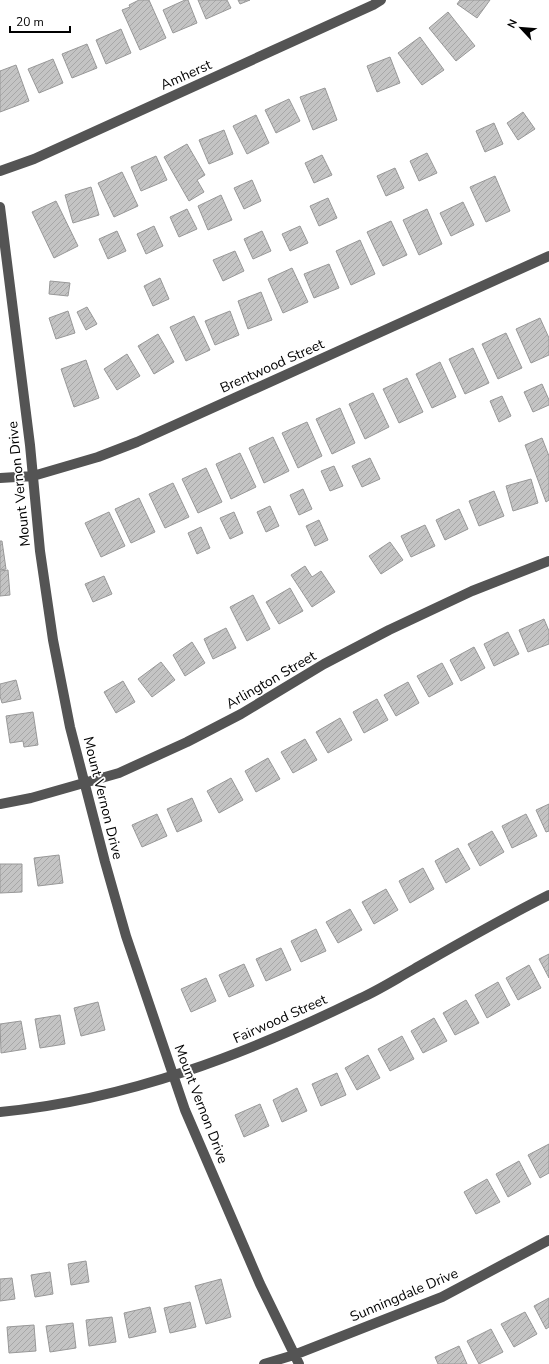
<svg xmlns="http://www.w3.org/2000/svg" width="549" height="1364" font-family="'Nunito Sans',sans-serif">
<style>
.building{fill:url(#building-hatch);stroke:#989898}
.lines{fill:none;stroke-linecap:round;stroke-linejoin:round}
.minor{stroke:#545454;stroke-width:10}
.labels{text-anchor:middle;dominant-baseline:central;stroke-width:3.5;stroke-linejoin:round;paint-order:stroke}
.street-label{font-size:14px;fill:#000;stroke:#fff}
</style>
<defs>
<pattern id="building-hatch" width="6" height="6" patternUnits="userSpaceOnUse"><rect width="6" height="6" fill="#c4c4c4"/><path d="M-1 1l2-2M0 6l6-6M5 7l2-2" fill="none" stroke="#a7a7a7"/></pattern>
</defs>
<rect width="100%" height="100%" fill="#fff"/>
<path class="building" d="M139,0h10l17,38 -26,12 -18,-40 8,-3 -1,-2z
M185,0h3l9,23 -24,10 -10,-23z
M198,0h29l4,8 -25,11z
M238,0h12l-10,4z
M460,0h30l-13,18 -20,-14z
M448,12l27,34 -19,15 -27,-33z
M121,29l10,24 -25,11 -10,-24z
M420,37l24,33 -22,15 -24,-32z
M87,44l10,24 -25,10 -10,-24z
M390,57l10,26 -23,9 -10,-26z
M53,59l10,24 -24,10 -11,-24z
M16,65l13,36 -29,11v-41z
M325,88l12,32 -24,10 -13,-33z
M289,99l11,22 -24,12 -11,-23z
M523,112l12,17 -17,11 -11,-17z
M256,115l13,28 -22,11 -14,-28z
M494,123l9,21 -18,8 -9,-21z
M224,130l9,24 -24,10 -10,-24z
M187,144l18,31 -8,5 7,12 -15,9 -25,-44z
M427,153l10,20 -18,8 -9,-20z
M322,155l10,20 -18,8 -9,-20z
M156,156l11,24 -26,11 -10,-24z
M395,168l9,20 -18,8 -9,-20z
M122,172l16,34 -24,11 -16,-34z
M495,176l15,35 -24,11 -16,-35z
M252,180l9,21 -17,8 -10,-21z
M91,187l8,28 -26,8 -8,-28z
M221,195l11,25 -24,10 -10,-24z
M328,198l9,20 -18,8 -9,-20z
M56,201l22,45 -24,12 -22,-46z
M463,202l11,23 -23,11 -11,-23z
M187,209l10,20 -18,8 -9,-20z
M427,209l15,35 -23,11 -16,-35z
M391,221l16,34 -24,11 -16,-34z
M154,226l9,20 -17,8 -9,-20z
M300,226l8,17 -18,8 -8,-17z
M117,231l9,20 -18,8 -9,-20z
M262,231l9,20 -18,8 -9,-20z
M360,240l15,34 -24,11 -15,-34z
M235,251l9,20 -21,10 -10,-21z
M329,264l10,24 -25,10 -10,-24z
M292,268l16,34 -25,11 -15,-34z
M160,278l9,21 -16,7 -9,-20z
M50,281l20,2 -2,13 -19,-2z
M261,292l11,28 -24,9 -10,-28z
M87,307l10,17 -11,6 -9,-18z
M68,311l7,22 -19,6 -7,-21z
M230,311l9,24 -24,10 -10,-24z
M194,316l16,34 -24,11 -16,-34z
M540,318l9,20v17l-18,8 -15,-34z
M506,333l16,35 -24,11 -16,-35z
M158,334l16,28 -20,12 -16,-28z
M473,348l16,35 -24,11 -16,-35z
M127,354l13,22 -23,14 -13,-21z
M86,360l13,38 -25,9 -13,-38z
M440,362l16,35 -24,11 -16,-34z
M407,378l16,34 -24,11 -16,-34z
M542,384l7,16v5l-16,7 -9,-20z
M373,393l16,34 -24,12 -16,-35z
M502,396l9,20 -12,6 -9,-21z
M340,408l15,35 -23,11 -16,-35z
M307,422l15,34 -24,12 -16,-35z
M273,437l16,34 -25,12 -15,-35z
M542,438l7,18v44l-3,2 -21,-57z
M240,453l16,34 -25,12 -15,-35z
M370,458l10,21 -18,8 -10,-21z
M334,466l9,20 -13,5 -9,-20z
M206,468l16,34 -24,11 -16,-34z
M531,479l7,24 -25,8 -7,-25z
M173,483l16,34 -24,11 -16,-34z
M303,489l9,20 -13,6 -9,-20z
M494,491l10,25 -25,10 -10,-25z
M139,498l16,34 -24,11 -16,-34z
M270,506l9,20 -13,6 -9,-20z
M459,509l9,20 -23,11 -9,-20z
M109,512l16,34 -24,11 -16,-34z
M234,512l9,21 -13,6 -10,-21z
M319,520l9,20 -13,6 -9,-20z
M425,525l10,21 -24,11 -10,-21z
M201,527l9,21 -13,6 -9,-21z
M0,541h2l4,28 -6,1z
M390,542l13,18 -22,14 -12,-18z
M305,566l7,11 9,-6 14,21 -23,15 -21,-32z
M8,570l2,25 -10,1v-25z
M104,576l8,18 -19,8 -8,-18z
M290,588l13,23 -24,13 -13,-22z
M253,595l17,34 -23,12 -17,-34z
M544,619l5,12v13l-21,8 -9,-22z
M226,628l10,20 -23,11 -9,-20z
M508,632l11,22 -25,12 -10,-22z
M192,642l13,21 -20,13 -12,-21z
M474,647l11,21 -24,13 -11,-21z
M161,662l14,18 -23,17 -14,-18z
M442,663l11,21 -24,13 -12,-21z
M16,680l5,19 -19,4 -2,-7v-12z
M123,681l12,21 -19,11 -12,-21z
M408,682l11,21 -23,13 -12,-21z
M377,699l11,21 -24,13 -11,-21z
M33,712l5,33 -14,2 -1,-6 -13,2 -4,-27z
M340,718l12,22 -24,13 -12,-21z
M305,739l12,21 -24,13 -12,-21z
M268,758l12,21 -24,13 -11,-21z
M231,778l12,22 -24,13 -12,-22z
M192,798l10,23 -25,11 -10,-23z
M549,804v27l-3,1 -10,-22z
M157,814l10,22 -25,11 -10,-22z
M526,814l11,22 -25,12 -10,-22z
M492,831l12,21 -24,14 -12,-22z
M458,848l12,21 -24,14 -11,-22z
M59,855l4,28 -25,3 -4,-28z
M0,864h22v28l-22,1z
M423,868l11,21 -24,14 -11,-22z
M386,889l12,21 -24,14 -12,-22z
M350,909l12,21 -24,13 -12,-21z
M316,929l10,22 -25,11 -10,-21z
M281,948l10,22 -25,11 -10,-22z
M549,954v24l-10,-19z
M244,964l10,22 -25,11 -10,-22z
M529,965l12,23 -23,12 -12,-22z
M206,978l10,23 -25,11 -10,-23z
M498,982l12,23 -23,13 -12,-23z
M466,1000l13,23 -24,12 -12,-22z
M98,1002l7,28 -24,6 -7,-28z
M60,1015l5,29 -25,4 -5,-29z
M434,1018l13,23 -24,12 -12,-22z
M21,1021l5,28 -25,4 -1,-29z
M402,1036l12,23 -24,12 -12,-22z
M368,1055l12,23 -23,12 -12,-22z
M337,1073l9,22 -25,11 -9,-22z
M297,1088l10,23 -25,11 -9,-22z
M260,1104l9,22 -25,11 -9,-22z
M549,1144v29l-9,5 -12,-23z
M519,1161l12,23 -23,13 -12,-23z
M487,1179l13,23 -24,12 -12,-22z
M86,1261l3,21 -18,3 -3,-21z
M50,1272l3,22 -18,3 -4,-22z
M12,1278l3,21 -15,2v-22z
M221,1279l10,38 -25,7 -11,-38z
M549,1298v29l-3,2 -12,-23z
M190,1302l6,25 -26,6 -6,-25z
M150,1307l6,25 -27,6 -5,-25z
M525,1312l12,22 -23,13 -13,-23z
M112,1317l4,25 -27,4 -3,-26z
M73,1323l3,25 -26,4 -4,-26z
M34,1325l2,26 -27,2 -2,-26z
M491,1329l12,23 -24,12 -12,-23z
M459,1346l8,18h-29l-3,-7z"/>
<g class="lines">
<path class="minor" d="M0,171l34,-12 339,-154 8,-5
M0,207l30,238 10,106 13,89 17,87 35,135 21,74 59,174 75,174 39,80
M0,478l33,-2 65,-19 39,-15 412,-186
M0,804l31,-6 88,-25 68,-31 54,-28 83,-50 65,-34 83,-39 77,-30
M0,1112c127,-12 247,-58 361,-114 18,-8 35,-19 53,-29 44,-25 89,-51 135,-74
M264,1364l30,-9 148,-58 107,-57"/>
</g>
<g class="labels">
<g class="street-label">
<text transform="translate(186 75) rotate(-24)">Amherst</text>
<text transform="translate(272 366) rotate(-24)">Brentwood Street</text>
<text transform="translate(19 484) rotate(-96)">Mount Vernon Drive</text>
<text transform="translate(271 680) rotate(-30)">Arlington Street</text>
<text transform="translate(103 798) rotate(76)">Mount Vernon Drive</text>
<text transform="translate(280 1019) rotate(-24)">Fairwood Street</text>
<text transform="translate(201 1104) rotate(69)">Mount Vernon Drive</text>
<text transform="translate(404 1295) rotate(-23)">Sunningdale Drive</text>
</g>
</g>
<g transform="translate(521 28) rotate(296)" stroke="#ffffff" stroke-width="3" paint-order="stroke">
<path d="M0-3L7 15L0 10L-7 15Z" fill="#000000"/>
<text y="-6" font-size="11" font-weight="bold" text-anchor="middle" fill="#000000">N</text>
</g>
<path d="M10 26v6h60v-6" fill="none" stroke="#000000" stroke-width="2"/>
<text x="16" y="26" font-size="12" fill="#000000" stroke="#ffffff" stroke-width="3" paint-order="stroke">20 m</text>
</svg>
